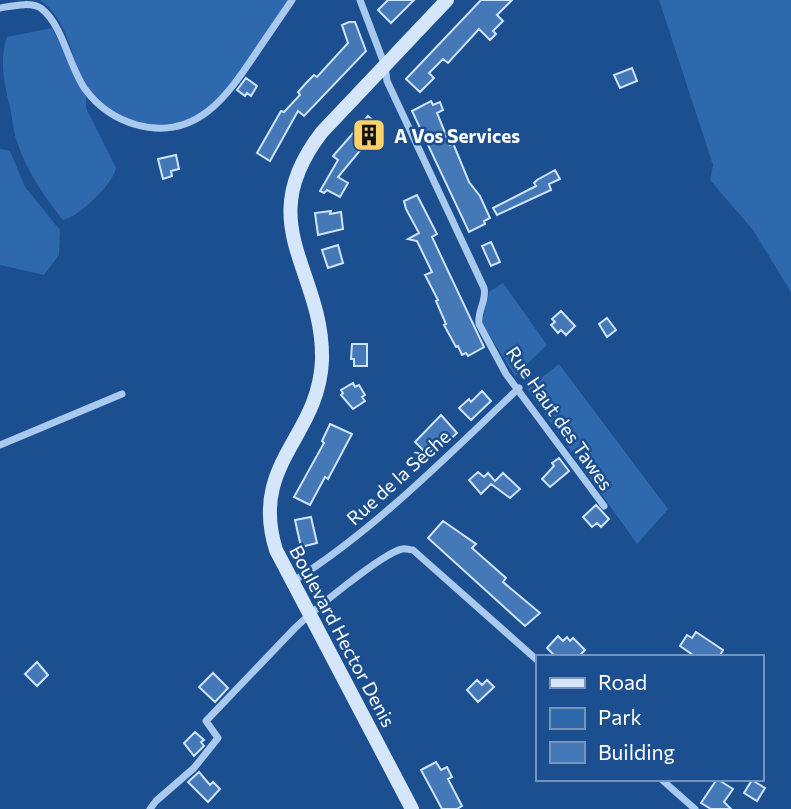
<svg xmlns="http://www.w3.org/2000/svg" width="791" height="809" font-family="Commissioner,sans-serif">
<style>
.green{fill:#2e69ad}
.building{fill:#4478b7;stroke:#cfe3fa;stroke-width:2}
.lines{fill:none;stroke-linecap:round;stroke-linejoin:round}
.street{stroke:#a9c9ee;stroke-width:7}
.secondary{stroke:#d6e6fa;stroke-width:14}
.labels{text-anchor:middle;dominant-baseline:central;stroke-width:5;stroke-linejoin:round;paint-order:stroke}
.poi-label{font-size:19px;font-weight:bold;fill:#fff;stroke:#1b4f8f;text-anchor:start}
.street-label{font-size:19px;fill:#fff;stroke:#1b4f8f}
</style>
<rect width="100%" height="100%" fill="#1b4f8f"/>
<path class="green" d="M40,0h248c-20,31 -48,80 -74,104 -21,20 -53,25 -80,17 -18,-6 -37,-18 -47,-34 -18,-30 -16,-64 -47,-87z
M659,0h132v292l-38,-62 -43,-50 3,-15z
M52,28l34,67v13l30,60c-3,16 -37,49 -53,52 -21,-26 -41,-56 -49,-89 -2,-11 -3,-22 -6,-32 -5,-22 -8,-41 -1,-62z
M0,149l10,2 15,36 35,43 -1,25 -15,20 -44,-10z
M503,283l44,62 -32,31 -33,-53 7,-31z
M559,364l109,145 -31,35 -110,-155z"/>
<path class="building" d="M388,0h26l-23,23 -13,-13z
M481,0h31l-15,15 6,6 -10,10 3,3 -6,6 -11,-11 -31,34 -5,-4 -14,14 5,5 -14,14 -14,-13z
M349,22h6l11,29 -62,65 -6,-5 -28,50 -13,-8 24,-42 3,1 16,-17 -2,-3 9,-10 7,-7 3,2 31,-34 -6,-18z
M632,68l5,13 -17,7 -6,-13z
M246,78l11,8 -6,10 -4,-3 -2,3 -8,-6z
M431,101l2,4 7,-3 3,8 -6,3 13,32 3,-2 16,39 11,14 10,22 -6,3 1,3 -16,8 -57,-121z
M368,116l16,14 -14,16 -3,-4 -29,35 10,6 -8,14 -13,-7 -3,3 -4,-2 18,-31 -5,-4z
M176,155l3,14 -8,2 1,5 -9,3 -5,-20z
M555,170l5,9 -11,5 2,6 -54,25 -4,-7 43,-22 -2,-3 3,-3z
M417,195l20,39 -5,3 52,110 -16,9 -2,-3 -4,2 -4,-9 -2,1 -12,-22 2,-1 -10,-23 2,-1 -13,-25 7,-3 -15,-31 -9,-2 11,-6 -13,-24 -2,-8z
M331,211l-1,3 11,-2 2,17 -25,6 -3,-22z
M491,242l9,20 -9,4 -9,-20z
M338,245l5,18 -15,5 -6,-18z
M561,311l14,15 -9,9 -5,-5 -3,3 -7,-8 4,-3 -3,-3z
M607,318l9,12 -9,7 -8,-13z
M352,344h15v22h-13v-7h-3z
M353,383l2,4 4,-2 6,10 -3,2 3,4 -12,8 -12,-14 2,-2 -2,-3z
M482,391l9,10 -20,19 -12,-12 10,-9 2,3z
M441,415l16,18 -14,13 -2,-2 -14,10 -12,-12z
M330,424l22,10 -24,45 -3,-2 -15,28 -16,-8 30,-54 -2,-2z
M559,458l10,13 -19,16 -8,-8 12,-13 -2,-3z
M478,472l6,5 4,-4 7,8 8,-8 17,16 -10,9 -19,-14 -10,10 -12,-14z
M596,505l13,14 -8,8 -4,-4 -5,4 -9,-10z
M311,517l6,26 -16,4 -6,-27z
M443,521l33,23 -4,4 34,30 -3,4 37,31 -15,13 -97,-88z
M696,632l27,18 -4,7h-23l-16,-11 7,-11 5,3z
M558,636l5,5 4,-4 3,4 3,-3 12,12 -7,7h-22l-9,-9z
M37,662l11,13 -11,11 -12,-12z
M213,673l15,15 -13,14 -16,-15z
M477,680l5,5 5,-5 7,7 -16,15 -11,-12z
M195,732l9,8 -3,2 3,4 -10,10 -10,-13z
M436,762l5,8 6,-3 5,10 -4,2 14,27 -5,3h-15l-21,-39z
M199,772l11,13 3,-3 7,7 -12,13 -20,-20z
M717,779l16,10 -9,13 7,7h-20l-10,-6z
M752,780l13,8 -8,13 -13,-8z"/>
<g class="lines">
<path class="street" d="M360,0l25,66 2,15 97,207c3,13 -7,23 -5,36l27,50 98,132
M0,8c12,-2 32,-7 42,1 21,17 27,57 43,80 13,18 31,30 52,36 60,16 90,-29 119,-72 12,-18 24,-35 36,-53
M0,445l122,-51
M292,582c84,-53 155,-126 227,-194
M661,779l34,30
M150,809l6,-8 38,-33 24,-30 -12,-17 89,-93c18,-17 86,-74 107,-79 3,-1 8,1 11,1l124,110"/>
<path class="secondary" d="M412,809l-136,-259c-27,-87 43,-112 46,-190 2,-91 -72,-135 0,-228l125,-132"/>
</g>
<defs>
<symbol id="building-square" viewBox="-11 -11 22 22"><rect x="-9" y="-9" width="18" height="18" rx="4" fill="#ffd166" stroke="#1b4f8f"/><path d="M-4-6H4V6H1V3H-1V6H-4ZM-2.5-4.3h1.7v1.8h-1.7ZM.8-4.3h1.7v1.8H.8ZM-2.5-1h1.7V.8h-1.7ZM.8-1h1.7V.8H.8Z" fill="#111"/></symbol>
</defs>
<g fill-rule="evenodd">
<use href="#building-square" x="350" y="116" width="38" height="38"/>
</g>
<g class="labels">
<g class="poi-label">
<text x="394" y="135">A Vos Services</text>
</g>
<g class="street-label">
<text transform="translate(560 418) rotate(55)">Rue Haut des Tawes</text>
<text transform="translate(398 477) rotate(-42)">Rue de la Sèche</text>
<text transform="translate(343 636) rotate(62)">Boulevard Hector Denis</text>
</g>
</g>
<rect x="536" y="655" width="228" height="126" fill="#1b4f8f" stroke="#7695bc" stroke-width="2"/>
<rect x="550" y="678" width="35" height="10" fill="#d6e6fa" stroke="#7695bc" stroke-width="2"/>
<text x="598" y="690" font-size="21" fill="#ffffff">Road</text>
<rect x="550" y="708" width="35" height="21" fill="#2e69ad" stroke="#7695bc" stroke-width="2"/>
<text x="598" y="725" font-size="21" fill="#ffffff">Park</text>
<rect x="550" y="742" width="35" height="21" fill="#4478b7" stroke="#7695bc" stroke-width="2"/>
<text x="598" y="760" font-size="21" fill="#ffffff">Building</text>
</svg>
